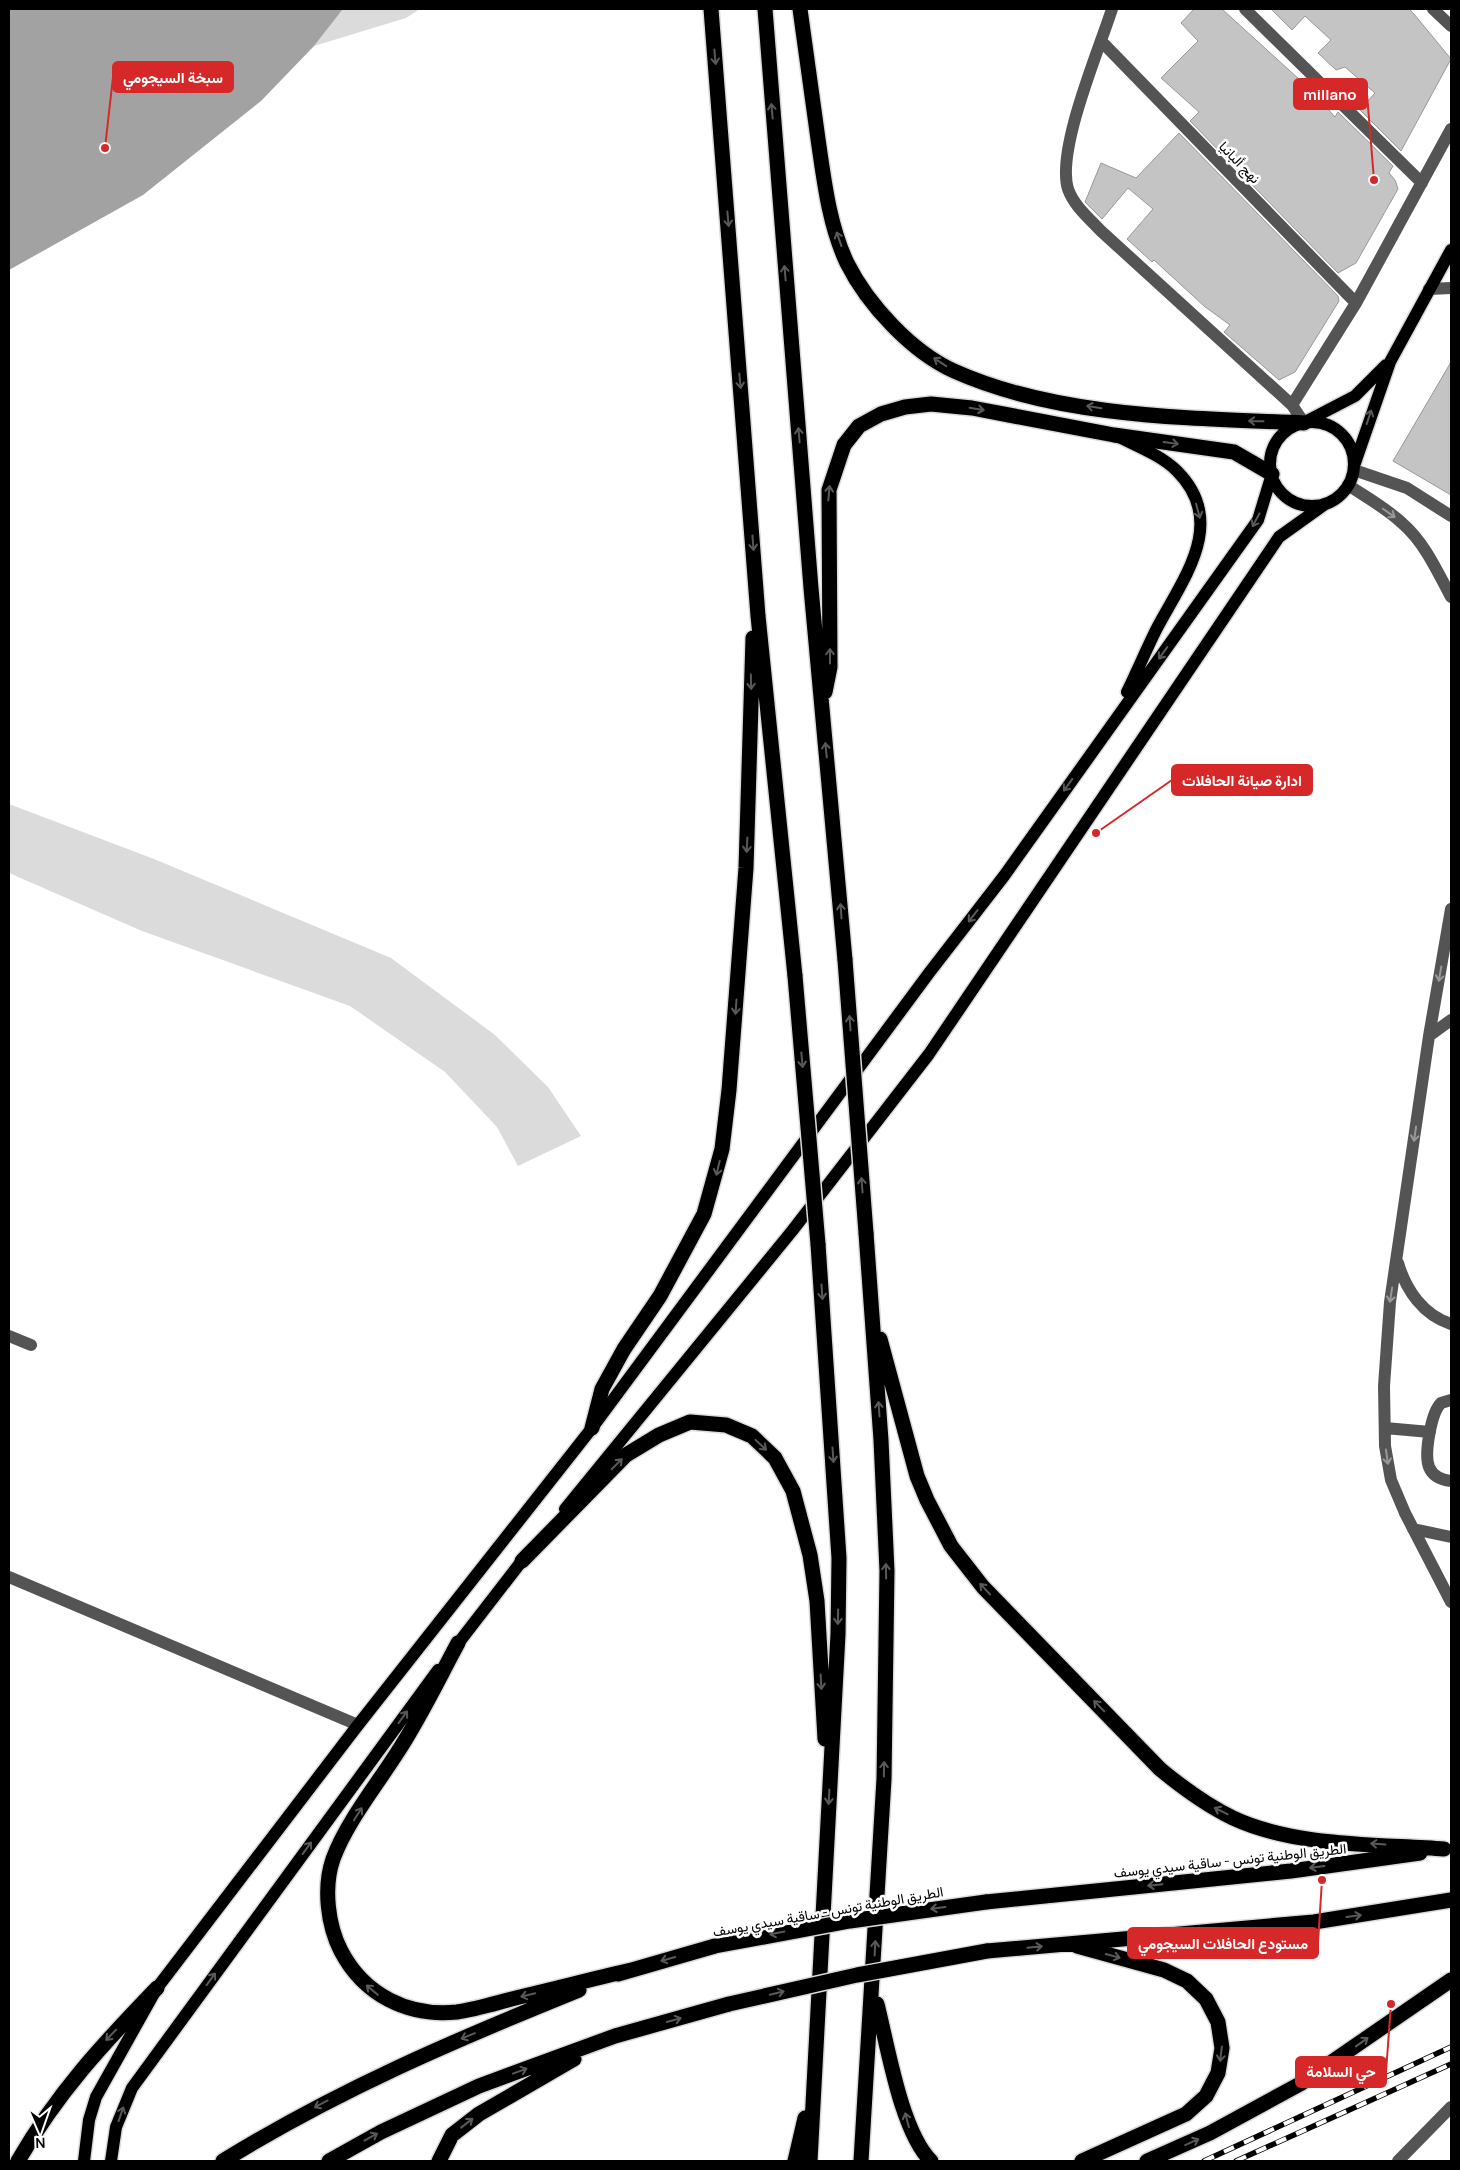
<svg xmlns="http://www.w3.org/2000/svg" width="1460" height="2170" font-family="Manrope,Vazirmatn,sans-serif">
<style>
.green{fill:#dbdbdb}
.water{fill:#a2a2a2}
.building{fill:#c4c4c4;stroke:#989898}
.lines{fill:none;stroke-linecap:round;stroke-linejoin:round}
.major-casing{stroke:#dbdbdb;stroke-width:15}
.highway-casing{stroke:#dbdbdb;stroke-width:18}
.minor{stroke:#545454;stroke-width:12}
.major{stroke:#000;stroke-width:12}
.highway{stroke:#000;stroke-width:15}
.rail-casing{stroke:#000;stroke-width:5.5}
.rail{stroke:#fff;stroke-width:4;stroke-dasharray:11;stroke-linecap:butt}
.highway-bridge-casing{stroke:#dbdbdb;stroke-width:18;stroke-linecap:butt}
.highway-bridge{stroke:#000;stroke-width:15}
.oneway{stroke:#595959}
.oneway2{stroke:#989898}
.labels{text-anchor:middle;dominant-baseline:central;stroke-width:5;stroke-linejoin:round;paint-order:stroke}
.street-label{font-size:14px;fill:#000;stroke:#fff}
.leader{fill:none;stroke:#d62828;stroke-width:2}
.callout-dot{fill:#d62828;stroke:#fff;stroke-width:2}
.callout{fill:#d62828;stroke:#d62828;stroke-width:2}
.callout-label{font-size:15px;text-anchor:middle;font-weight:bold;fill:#fff}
</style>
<rect width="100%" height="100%" fill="#fff"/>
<path class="green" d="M343,9h77l-14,9 -92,28z
M9,804l145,55 237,99 104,77 53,52 33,49 -63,30 -21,-39 -52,-55 -95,-66 -208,-75 -133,-58z"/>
<path class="water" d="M9,9h334l-29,37 -53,55 -118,94 -134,75z"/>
<path class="building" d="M1194,9h28l89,81 24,27 3,-5 55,54 -4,7 6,7 3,9 -42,74 -18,10 -148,-152 9,-9 -38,-34 37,-37 -17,-18z
M1271,9h138l5,5 37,45 -50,92 -41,-41 15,-17 -30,-26 -9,3 -18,-17 13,-13 -26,-24 -13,14z
M1179,133l159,163 1,5 -44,71 -16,8 -55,-48 6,-7 -26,-19 -50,-46 -2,2 -25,-23 26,-30 -25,-21 -26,31 -17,-17 16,-39 35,15z
M1451,362v133l-58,-34z"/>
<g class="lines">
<defs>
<path id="major" d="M1305,422l50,-26 31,-31
M1270 464a42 42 0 1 1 84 0a42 42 0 1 1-84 0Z
M1121,438c18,9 41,18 56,33 52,52 5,109 -21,159 -10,20 -19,42 -29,62
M1355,463l35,-101 61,-112
M565,1509l227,-278 137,-177 350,-517 46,-33
M453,1650l75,-97
M84,2161l5,-41 7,-23 61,-109 201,-263 234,-297 337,-455 75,-97 254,-356 14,-46
M111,2161l5,-34 16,-39 306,-418"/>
<path id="highway" d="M711,9l47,607 37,360
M765,9l46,579 34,372
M800,9c6,43 12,87 18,130 6,41 11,86 29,124 21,42 65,89 107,108 105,47 237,47 350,52
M825,692l5,-25 -1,-177 15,-45 15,-19 22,-12 24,-7 26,-3 41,4 142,27 120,17 38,22
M880,1339l37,137 10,24 24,46 32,41 177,182c23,19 46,36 73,49 62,29 144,26 211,31
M592,1428l10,-39 22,-40 36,-53 44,-82 18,-65 7,-59 17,-222 7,-230
M522,1561l104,-106 33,-20 31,-13 36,3 26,11 23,22 18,33 17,64 7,46 8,138
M458,1643c-20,37 -38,75 -61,110 -21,33 -51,70 -64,106 -10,29 -5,67 8,92 23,44 67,66 116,61 22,-3 45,-11 67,-16 34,-8 68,-17 103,-25
M986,1902l305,-31 129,-18
M1077,1946l87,24 23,11 19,18 12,23 4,26 -4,25 -12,23 -20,18 -104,47
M987,1951l327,-29 137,-22
M618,1974l97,-28
M877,2004c11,43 24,127 54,157
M18,2161c40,-69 84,-116 139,-173
M223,2161c115,-71 230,-120 356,-171
M329,2161l52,-29 98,-46 136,-50 114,-32
M439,2161l13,-26 27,-21 95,-55
M795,2161l10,-43
M810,2161l28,-527 1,-76 -21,-314
M861,2161l23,-382 3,-208 -6,-131 -15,-207
M1147,2161l63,-28 90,-49 151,-104"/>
</defs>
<use href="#major" class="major-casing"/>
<use href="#highway" class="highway-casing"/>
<path class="minor" d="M1112,9c-13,41 -56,141 -44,180 6,17 21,29 33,42l191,174 12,18
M1245,9l177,174
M1433,9l18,17
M1102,42l254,261
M1429,289l22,-1
M1292,405l64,-102 95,-174
M1354,470l53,18 44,28
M1348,485c18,12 38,23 54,38 23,20 35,48 49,74
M1451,909l-22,127 -39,266 -6,84 1,60 6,34 14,33 46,89
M1429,1036l22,-16
M1398,1263c8,27 25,52 53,61
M9,1336l22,9
M1451,1400l-10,3c-10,10 -17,51 -12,64 4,10 13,13 22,14
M1385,1428l45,4
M1413,1529l38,8
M9,1577l349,148
M1398,2161l53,-54"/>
<use href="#major" class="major"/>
<use href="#highway" class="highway"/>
<defs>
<path id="rail" d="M1204,2161l247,-114
M1236,2161l215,-97"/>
</defs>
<use href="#rail" class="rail-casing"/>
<use href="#rail" class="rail"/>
<defs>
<path id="highway-bridge" d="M845,960l21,273
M795,976l23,268
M715,1946l135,-25 136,-19
M729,2004l128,-29 130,-24"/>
</defs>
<use href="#highway-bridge" class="highway-bridge-casing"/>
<use href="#highway-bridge" class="highway-bridge"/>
</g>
<defs><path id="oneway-shaft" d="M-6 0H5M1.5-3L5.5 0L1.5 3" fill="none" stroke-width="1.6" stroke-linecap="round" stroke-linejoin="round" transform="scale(1.25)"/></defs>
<g class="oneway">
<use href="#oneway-shaft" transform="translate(715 57) rotate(85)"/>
<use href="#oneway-shaft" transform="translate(772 111) rotate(-95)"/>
<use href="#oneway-shaft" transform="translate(728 219) rotate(85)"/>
<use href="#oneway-shaft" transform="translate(839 239) rotate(-109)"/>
<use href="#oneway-shaft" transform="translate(785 273) rotate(-95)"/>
<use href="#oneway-shaft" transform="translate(940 362) rotate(-147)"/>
<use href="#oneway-shaft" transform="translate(740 381) rotate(85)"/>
<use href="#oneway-shaft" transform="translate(1094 407) rotate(-171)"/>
<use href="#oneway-shaft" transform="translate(977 409) rotate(9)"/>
<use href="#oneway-shaft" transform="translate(1369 417) rotate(-72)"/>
<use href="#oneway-shaft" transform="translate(1256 421) rotate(-179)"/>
<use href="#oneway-shaft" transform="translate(799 435) rotate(-95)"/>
<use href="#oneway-shaft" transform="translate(1171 443) rotate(8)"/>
<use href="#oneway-shaft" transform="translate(829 493) rotate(-84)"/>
<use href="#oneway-shaft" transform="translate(1198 511) rotate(75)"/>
<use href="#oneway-shaft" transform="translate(1256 520) rotate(118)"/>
<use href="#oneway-shaft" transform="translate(753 543) rotate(86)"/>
<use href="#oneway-shaft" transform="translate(1163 653) rotate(126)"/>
<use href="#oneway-shaft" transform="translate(830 656) rotate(-90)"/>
<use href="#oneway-shaft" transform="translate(751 682) rotate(89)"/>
<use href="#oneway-shaft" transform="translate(826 750) rotate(-96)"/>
<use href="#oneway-shaft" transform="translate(1068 785) rotate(126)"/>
<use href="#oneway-shaft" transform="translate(747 845) rotate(93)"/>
<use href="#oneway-shaft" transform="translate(841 911) rotate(-94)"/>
<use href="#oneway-shaft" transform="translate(973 916) rotate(128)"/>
<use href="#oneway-shaft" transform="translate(736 1007) rotate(94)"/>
<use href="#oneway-shaft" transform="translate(850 1023) rotate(-94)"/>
<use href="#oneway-shaft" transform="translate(802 1060) rotate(85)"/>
<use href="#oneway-shaft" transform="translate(718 1168) rotate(103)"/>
<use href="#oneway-shaft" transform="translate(862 1185) rotate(-94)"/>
<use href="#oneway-shaft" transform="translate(822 1292) rotate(86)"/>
<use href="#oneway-shaft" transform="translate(879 1409) rotate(-94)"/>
<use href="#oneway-shaft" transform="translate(761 1445) rotate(43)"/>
<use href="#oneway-shaft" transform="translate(833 1455) rotate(86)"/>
<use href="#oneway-shaft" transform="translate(617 1464) rotate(-45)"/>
<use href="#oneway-shaft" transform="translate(886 1571) rotate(-91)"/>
<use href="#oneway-shaft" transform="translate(985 1589) rotate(-133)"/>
<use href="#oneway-shaft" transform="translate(838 1617) rotate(91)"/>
<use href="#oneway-shaft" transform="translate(821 1682) rotate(87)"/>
<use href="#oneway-shaft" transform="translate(1099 1706) rotate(-134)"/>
<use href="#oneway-shaft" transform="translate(403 1717) rotate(-54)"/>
<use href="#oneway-shaft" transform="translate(884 1769) rotate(-89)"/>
<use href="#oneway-shaft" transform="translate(829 1797) rotate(93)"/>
<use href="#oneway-shaft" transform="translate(1221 1811) rotate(-153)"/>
<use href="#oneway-shaft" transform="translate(358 1814) rotate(-57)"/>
<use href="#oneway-shaft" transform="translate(1378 1844) rotate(-176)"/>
<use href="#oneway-shaft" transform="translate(307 1848) rotate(-54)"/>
<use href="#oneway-shaft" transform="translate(1317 1867) rotate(173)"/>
<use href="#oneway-shaft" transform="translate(1155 1885) rotate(174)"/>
<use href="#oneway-shaft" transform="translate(938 1908) rotate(173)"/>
<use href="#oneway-shaft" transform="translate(1354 1916) rotate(-8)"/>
<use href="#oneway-shaft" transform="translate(777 1933) rotate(169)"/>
<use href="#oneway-shaft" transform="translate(1035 1947) rotate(-6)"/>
<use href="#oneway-shaft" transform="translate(875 1948) rotate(-87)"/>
<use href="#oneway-shaft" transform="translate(1113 1956) rotate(15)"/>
<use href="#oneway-shaft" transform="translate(668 1959) rotate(164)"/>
<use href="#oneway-shaft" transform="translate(211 1979) rotate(-54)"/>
<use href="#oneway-shaft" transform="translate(372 1990) rotate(-140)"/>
<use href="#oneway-shaft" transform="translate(777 1993) rotate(-14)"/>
<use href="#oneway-shaft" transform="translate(528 1995) rotate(166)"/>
<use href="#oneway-shaft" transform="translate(674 2020) rotate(-15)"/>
<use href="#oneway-shaft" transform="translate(111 2035) rotate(134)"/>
<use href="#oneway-shaft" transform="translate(468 2036) rotate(157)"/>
<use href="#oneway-shaft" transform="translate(1362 2042) rotate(-36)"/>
<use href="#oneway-shaft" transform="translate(1221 2054) rotate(97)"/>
<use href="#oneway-shaft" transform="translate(520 2071) rotate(-20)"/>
<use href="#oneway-shaft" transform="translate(321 2104) rotate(152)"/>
<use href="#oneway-shaft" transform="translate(121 2114) rotate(-71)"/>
<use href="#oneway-shaft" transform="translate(907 2120) rotate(-105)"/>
<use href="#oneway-shaft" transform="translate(467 2123) rotate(-38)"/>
<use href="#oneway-shaft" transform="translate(371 2137) rotate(-29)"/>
<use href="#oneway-shaft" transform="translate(1192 2142) rotate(-24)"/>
</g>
<g class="oneway2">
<use href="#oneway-shaft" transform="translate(1389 513) rotate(35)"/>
<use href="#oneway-shaft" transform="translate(1440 974) rotate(100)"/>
<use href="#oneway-shaft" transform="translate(1415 1134) rotate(98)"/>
<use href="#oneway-shaft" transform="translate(1391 1295) rotate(99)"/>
<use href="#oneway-shaft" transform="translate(1387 1457) rotate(82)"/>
</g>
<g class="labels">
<g class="street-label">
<text transform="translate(1240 162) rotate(46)">نهج ألبانيا</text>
<text transform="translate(1230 1860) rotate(-6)">الطريق الوطنية تونس - ساقية سيدي يوسف</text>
<text transform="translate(828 1911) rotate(-10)">الطريق الوطنية تونس - ساقية سيدي يوسف</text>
</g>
</g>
<path class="leader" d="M105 148L113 77M1374 180L1367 94M1096 833L1172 780M1322 1880L1318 1943M1391 2004L1386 2072"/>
<g class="callout-dot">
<circle cx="105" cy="148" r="5"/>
<circle cx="1374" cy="180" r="5"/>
<circle cx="1096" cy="833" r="5"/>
<circle cx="1322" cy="1880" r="5"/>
<circle cx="1391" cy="2004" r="5"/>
</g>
<g class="callout">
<rect x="113" y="62" width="120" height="30" rx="5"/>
<rect x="1294" y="79" width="73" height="30" rx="5"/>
<rect x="1172" y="765" width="140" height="30" rx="5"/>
<rect x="1128" y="1928" width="190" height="30" rx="5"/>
<rect x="1296" y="2057" width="90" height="30" rx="5"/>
</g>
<g class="callout-label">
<text x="173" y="83">سبخة السيجومي</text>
<text x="1330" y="100">millano</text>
<text x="1242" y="786">ادارة صيانة الحافلات</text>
<text x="1223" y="1949">مستودع الحافلات السيجومي</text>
<text x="1341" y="2077">حي السلامة</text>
</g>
<rect width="1460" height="2170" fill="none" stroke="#000000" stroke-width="20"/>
<g transform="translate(40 2130) rotate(178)" stroke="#ffffff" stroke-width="4" paint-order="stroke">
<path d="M0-4L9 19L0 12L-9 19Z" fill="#000000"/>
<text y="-8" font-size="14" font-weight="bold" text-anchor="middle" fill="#000000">N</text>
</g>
</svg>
